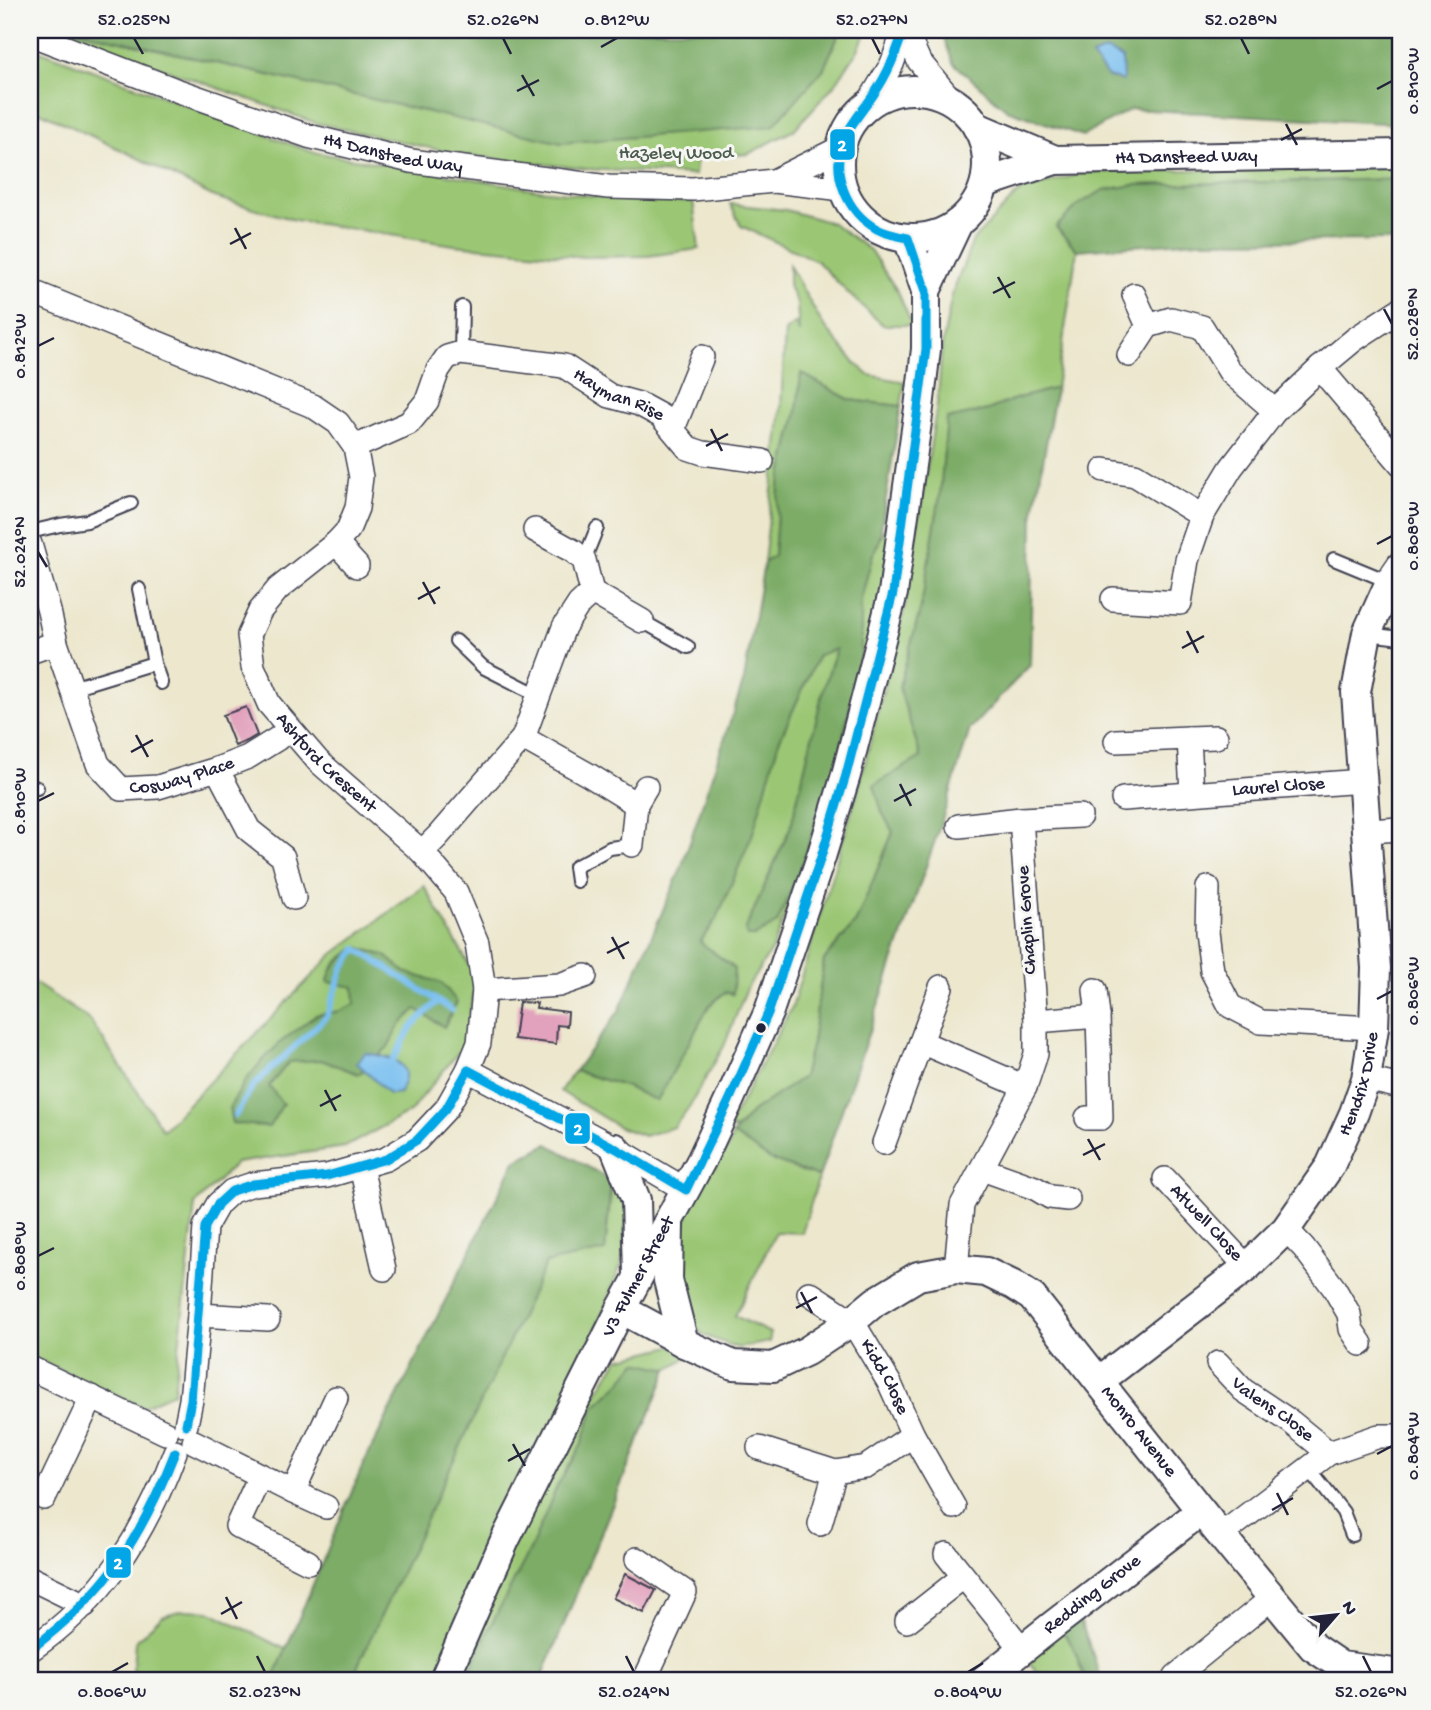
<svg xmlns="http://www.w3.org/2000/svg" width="1431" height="1710" font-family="'Gochi Hand',sans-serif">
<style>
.green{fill:#9bc774;stroke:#5e7458;stroke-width:2}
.forest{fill:#7cac66;stroke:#4f6750;stroke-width:2}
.water{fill:#79bff0;stroke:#4e7096;stroke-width:2}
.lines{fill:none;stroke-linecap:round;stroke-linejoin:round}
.stream{stroke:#79bff0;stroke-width:6}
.building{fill:#e2a1bc}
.service-casing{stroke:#404051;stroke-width:16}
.minor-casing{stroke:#404051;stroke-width:26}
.tertiary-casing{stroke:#404051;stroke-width:32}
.service{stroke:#fff;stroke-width:12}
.minor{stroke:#fff;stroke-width:23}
.tertiary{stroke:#fff;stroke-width:28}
.bus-1-casing{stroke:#f6f6f2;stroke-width:14}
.bus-1{stroke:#02a6e6;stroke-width:9}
.ticks{fill:none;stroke:#22223b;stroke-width:2.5}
.bus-dot{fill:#22223b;stroke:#f6f6f2;stroke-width:2.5}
.labels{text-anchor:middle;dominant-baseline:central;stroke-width:6;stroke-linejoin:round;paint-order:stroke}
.street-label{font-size:19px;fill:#22223b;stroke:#f6f6f2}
.park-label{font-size:19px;fill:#4c5c4f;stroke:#f6f6f2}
.line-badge{stroke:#f6f6f2;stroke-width:2.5}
.badge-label{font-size:19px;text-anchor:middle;font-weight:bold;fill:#fff}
.neatline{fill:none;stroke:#22223b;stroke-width:2.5}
.ticks-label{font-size:18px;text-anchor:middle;fill:#22223b}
</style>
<rect width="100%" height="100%" fill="#f6f6f2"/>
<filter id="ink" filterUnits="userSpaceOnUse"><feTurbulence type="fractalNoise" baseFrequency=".0143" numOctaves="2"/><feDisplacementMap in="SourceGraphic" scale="14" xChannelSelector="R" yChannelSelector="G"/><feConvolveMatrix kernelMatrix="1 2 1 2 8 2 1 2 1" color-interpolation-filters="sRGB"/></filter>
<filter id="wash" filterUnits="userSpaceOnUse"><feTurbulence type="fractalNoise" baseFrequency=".00686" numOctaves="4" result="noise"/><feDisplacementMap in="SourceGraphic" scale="28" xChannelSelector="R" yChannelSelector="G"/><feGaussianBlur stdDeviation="1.57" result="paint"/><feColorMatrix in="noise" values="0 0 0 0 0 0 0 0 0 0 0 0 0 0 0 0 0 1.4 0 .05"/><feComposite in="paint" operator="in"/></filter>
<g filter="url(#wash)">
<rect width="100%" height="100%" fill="#ece7cd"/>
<path class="green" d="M55,30h19l263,60 486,-20 18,-40h26l-9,20 -21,32 -43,48 -46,24 -51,3 -2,18 -108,-6 -125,-14 -146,-32z
M30,47l282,105 227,38 108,12 46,-1 6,48 -51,7 -63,1 -131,-12 -159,-25 -81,-23 -80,-41 -104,-49z
M1401,166v13l-266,6 -31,5 -25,14 -22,24 20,22 -21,138 -41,11 -27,11 -41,9 -7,76 -19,112 -22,80 22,70 -39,55 11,20 -37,90 -32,38 -12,83 -9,34 -51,35 -16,18 -8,-3 64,-120 67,-220 46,-181 33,-208 4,-52 10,-51 21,-55 47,-49 67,-19z
M730,204l56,6 46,13 38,27 28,42 14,33h-29l-33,-30 -33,-34 -76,-35z
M789,265l34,60 32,38 14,12 36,7 -4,24 -51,-6 -49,-26 -4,37 -18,76 -5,69 -10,7 17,-155 4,-77 11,-8 3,10 -2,-29 -8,-18z
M893,511l-10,75 -56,222 -55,141 -25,39 -23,58 -35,61 -15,20 -30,9 -25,-9 -59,-36 15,-20 52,16 30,14 52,-95 16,-14 7,2 2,-26 -34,-26 18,-26 61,-175 39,-86 18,-7 -13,43 -32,135 -46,104 32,-7 25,-59 38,-111 21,-100v-54l11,-42z
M424,886l52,91 -11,67 -55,68 -65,35 -109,16 -41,41 -21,188 -31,15 -113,-51v-376l60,40 73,110 170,-176z
M733,1134l38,26 48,17 -17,56 -26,-1 -41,84 35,17v9l-32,6 -35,-13 -21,-24 -1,-80 28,-66 6,2 14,-21z
M613,1173l15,36 -6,53 -21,55 -93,217 110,-175 66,-16 15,7 -31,19 -127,311h-190l195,-418 59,-11z
M183,1610l26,1 78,39 -14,30h-134l-6,-11 2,-27 27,-26z
M1077,1612l16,43 8,25h-60l-1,-5 -14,-16z"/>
<path class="forest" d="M74,30h767l-18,40 -50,56 -212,17z
M941,30h460v94l-270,-15 -48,27 -76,-26 -54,-47z
M1401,179v61l-202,1 -122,9 -21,-23 23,-23 25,-14 31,-5z
M801,373l49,27 51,6 -22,135 -7,16 -11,42v54l-21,100 -38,111 -25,59 -22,13h-8l-2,-6 46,-104 32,-135 13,-42 -18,6 -39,86 -26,92 -35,83 -18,26 34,26 -1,26 -8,-2 -16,14 -52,95 -30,-14 -52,-16 44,-60 61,-140 64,-191 20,-117 10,-7 5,-69 18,-76z
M1056,388l-23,130 -3,147 -60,64 -28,91 -123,357 -48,-17 -38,-26 19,-22 51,-35 9,-34 12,-83 32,-38 37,-90 -11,-20 -8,-27 47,-28 -22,-70 22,-80 19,-112 7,-76 41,-9 27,-11z
M357,947l29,9 19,16 37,11 15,19 -13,25 -28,-18 -17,17 -11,21 -29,27 -38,-14 -32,2 -20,24 14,18 -14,23 -37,-4 -3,-15 17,-28 16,-19 20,-20 34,-26 24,-4 15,-7 -1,-17 -26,-5c2,-18 15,-25 29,-35z
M548,1144l63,36 -6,71 -59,12 -195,417h-78l90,-215 152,-304z
M637,1362l31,7 -127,311h-74l15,-38 49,-94 26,-62 25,-42 12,-37 26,-24z
M1077,1612l16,43 8,25h-15l-6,-14 -6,-18 -12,-17z"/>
<path class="water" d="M1106,50l16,8 1,23 -15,-4 -16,-21z
M365,1053c13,2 42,5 40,24 0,5 -4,11 -5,16l-11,1 -32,-31z"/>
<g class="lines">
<path class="stream" d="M393,1060l19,-34 26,-25
M235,1116l18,-30 74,-70 16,-48 14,-19 95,61"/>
</g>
<g id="blocks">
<path class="building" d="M246,707l11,28 -10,6 -12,5 -12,-31z
M519,1002l18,1 -1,5 32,4 -1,14 -10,-1 -1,19 -42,-5z
M625,1574l31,16 -12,23 -31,-15z"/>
</g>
</g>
<g filter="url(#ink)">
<use href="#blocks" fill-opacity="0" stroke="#404051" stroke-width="2"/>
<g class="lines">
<defs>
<path id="service" d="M461,353l1,-46
M30,532l30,-7 27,-4 44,-18
M1334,559l56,23
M584,560l13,-32
M139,589l15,74 7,20
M642,621l46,26
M1367,634l34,4
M456,641l27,26 57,29
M72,688l82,-25
M30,785l7,3
M577,881l-2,-14 35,-19 22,-3
M1309,1469l34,43 9,23"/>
<g id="minor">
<path d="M905,30l14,31 34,41"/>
<path id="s1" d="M30,34l143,55 135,47 103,25 197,26 85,2 81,-8 69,8"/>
<path d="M866,107l26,-43 12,-34"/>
<path d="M774,181l66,-33"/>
<path id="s2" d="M30,291l283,115 25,17 17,24 6,30 -4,31 -9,22 -12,13 -58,46 -18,22 -11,24 4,32 16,37 49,57 104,91 34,40 21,51 7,47 -5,53 -11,27 -22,39 -29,31 -31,19 -59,17 -74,8 -21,7 -14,13 -13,23 -6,88 -8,85 -5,25"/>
<path d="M1134,295l14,31"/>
<path d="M1401,309l-46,30 -35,29 81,96"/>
<path d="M1129,355l19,-29 23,-7 31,8 28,45 45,39 45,-43"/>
<path d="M673,429l29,-72"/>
<path id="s3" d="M355,447l54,-24 18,-22 11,-31 9,-13 14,-4 103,13 46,30 29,8 22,12 27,32 15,5 59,8"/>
<path d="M1104,470l31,5 67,41 29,-48 44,-57"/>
<path d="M336,543l21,23"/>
<path id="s4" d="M30,544l19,67 7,32 42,121 23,25 37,-2 59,-18 31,-12 29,-18 12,-10"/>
<path d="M592,592l50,29"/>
<path d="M1113,599l67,4 7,-43 15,-44"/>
<path d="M30,652l26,-9"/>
<path d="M523,738l66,37 47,29"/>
<path d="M1189,738l27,-1"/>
<path d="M1116,741l73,-3 3,55"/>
<path d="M217,769l32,61 34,27 11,41"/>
<path id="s5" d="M1123,799l240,-18"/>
<path d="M959,826l62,-7"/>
<path d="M1367,831l34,-2"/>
<path d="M632,845l4,-41 10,-17"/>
<path d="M422,852l16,-16 85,-98 41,-111 15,-23 13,-12 -8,-32 -11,-9 -38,-21"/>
<path d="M1208,888l-1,44 5,39 18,35 31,16 113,6"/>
<path d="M941,987l-20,55 104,45"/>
<path d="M484,990l75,-5 26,-9"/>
<path d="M1036,1021l62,-5"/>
<path d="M468,1070l147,78 71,42"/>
<path d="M1366,1079l35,8"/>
<path d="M1087,1118h14l-3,-102 -3,-26"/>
<path d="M884,1143l37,-101"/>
<path d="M361,1167l23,102"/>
<path d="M982,1169l53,19 15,9 18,2"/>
<path id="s6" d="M1165,1179l82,88"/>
<path d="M1286,1229l18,19 30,40 15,26 2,15 10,15"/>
<path d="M956,1269l6,-64 63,-118 11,-33v-33l-15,-202 59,-3"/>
<path id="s7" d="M809,1293l43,28 38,63 23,51 41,72"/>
<path d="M199,1315l69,4"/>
<path id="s8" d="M1218,1363l25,27 48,32 38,31"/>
<path d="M30,1368l136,65"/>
<path d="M194,1442l99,50 33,15"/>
<path d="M759,1448l76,24 31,-5 47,-32"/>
<path d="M260,1476l-23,50 71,36"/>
<path d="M293,1492l43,-94"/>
<path d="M44,1498l48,-101"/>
<path d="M820,1524l15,-52"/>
<path d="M1221,1535l108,-82 50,-17h22"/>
<path d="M946,1554l77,96"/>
<path d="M637,1559l48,33 -39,85 7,3"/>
<path d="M30,1578l55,27"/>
<path d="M907,1621l56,-44"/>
<path d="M30,1650c73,-50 115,-116 145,-198"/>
<path d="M1179,1680l-3,-4 96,-78"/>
</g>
<g id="tertiary">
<circle cx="913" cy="164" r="74"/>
<path d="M977,127l78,33"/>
<path id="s9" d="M985,183l70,-23 346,-6"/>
<path d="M926,291l32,-68"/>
<path d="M615,1148l21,52 2,75"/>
<path d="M669,1225l-1,55 16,63"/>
<path id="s10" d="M621,1309l63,34 49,22 40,2 34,-16 45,-30 23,-19 43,-26 38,-7 30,3 27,13 19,12 169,214 112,136 28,19 60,8"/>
<path id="s11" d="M1099,1381l148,-114 39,-38 44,-63 24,-53 12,-34 8,-51 2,-60 -20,-276 11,-59 23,-51 11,-16"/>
<path id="s12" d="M444,1680l61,-140 116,-231 81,-150 27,-58 40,-90 52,-154 25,-82 47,-182 26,-185 7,-59v-58l-18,-53"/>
<path id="s13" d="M984,1680l68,-54 149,-115"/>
</g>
</defs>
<use href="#service" class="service-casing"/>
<use href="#minor" class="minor-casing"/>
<use href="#tertiary" class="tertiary-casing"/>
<use href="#service" class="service"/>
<use href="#minor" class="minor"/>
<use href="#tertiary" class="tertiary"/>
<defs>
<path id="bus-1" d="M904,30c-8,23 -16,44 -30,64 -10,15 -23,29 -30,45 -14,33 2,73 33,90 9,5 20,7 31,9
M468,1070l147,78 71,42
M686,1190l43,-89 40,-90 52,-154 25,-82 47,-182 33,-244v-58l-18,-53
M186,1425l5,-25 14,-173 13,-23 14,-13 21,-7 74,-8 59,-17 31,-19 29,-31 22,-39
M30,1650c76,-57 111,-111 145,-198"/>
</defs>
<use href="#bus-1" class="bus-1-casing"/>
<use href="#bus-1" class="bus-1"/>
</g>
</g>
<path class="ticks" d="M134,38l9,16M503,38l8,16M872,38l8,16M1241,38l8,16M601,47l16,-9M522,75l12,21M1377,89l15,-8M517,91l22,-11M1286,124l11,21M1281,140l21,-11M235,228l11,21M230,244l21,-11M998,277l12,21M993,293l22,-11M1384,309l8,15M38,346l16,-8M711,429l11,22M706,446l22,-12M1377,544l15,-8M38,552l9,15M423,582l12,22M418,599l22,-12M1187,631l11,22M1182,648l22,-12M136,735l12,22M131,752l22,-12M900,784l11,22M38,801l16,-8M894,801l22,-12M612,937l12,22M607,953l22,-11M1377,999l15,-8M325,1090l11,21M320,1106l21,-11M1088,1139l12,21M1083,1155l22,-11M38,1256l16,-8M801,1292l11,21M796,1308l21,-11M513,1444l12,22M1377,1454l15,-8M508,1461l22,-12M1277,1493l11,22M1272,1510l21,-12M226,1597l11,22M221,1614l21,-12M257,1656l8,16M626,1656l8,16M1363,1656l8,16M112,1672l16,-9M968,1672l15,-9"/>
<circle class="bus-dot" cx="761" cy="1028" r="6"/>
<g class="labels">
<g class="street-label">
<text stroke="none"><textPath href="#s1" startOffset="383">H4 Dansteed Way</textPath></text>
<text stroke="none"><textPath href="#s9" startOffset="205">H4 Dansteed Way</textPath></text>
<text stroke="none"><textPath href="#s3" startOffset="317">Hayman Rise</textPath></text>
<text stroke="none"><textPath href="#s2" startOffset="752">Ashford Crescent</textPath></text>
<text stroke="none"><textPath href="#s4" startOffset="327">Cosway Place</textPath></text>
<text stroke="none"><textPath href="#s5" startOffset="156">Laurel Close</textPath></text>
<text transform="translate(1028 920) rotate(-94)">Chaplin Grove</text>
<text stroke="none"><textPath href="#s11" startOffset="406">Hendrix Drive</textPath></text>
<text stroke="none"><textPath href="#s6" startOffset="60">Atwell Close</textPath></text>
<text stroke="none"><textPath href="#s12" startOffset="448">V3 Fulmer Street</textPath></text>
<text stroke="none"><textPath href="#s7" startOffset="116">Kidd Close</textPath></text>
<text stroke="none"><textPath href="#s8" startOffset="72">Valens Close</textPath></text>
<text stroke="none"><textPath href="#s10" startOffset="630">Monro Avenue</textPath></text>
<text stroke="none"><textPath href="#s13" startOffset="138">Redding Grove</textPath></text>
</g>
<g class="park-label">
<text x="676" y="154">Hazeley Wood</text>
</g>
</g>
<g class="line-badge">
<rect x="829" y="128" width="27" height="33" rx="7" fill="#02a6e6"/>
<rect x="564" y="1112" width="27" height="33" rx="7" fill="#02a6e6"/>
<rect x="105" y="1546" width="27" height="33" rx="7" fill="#02a6e6"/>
</g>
<g class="badge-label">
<text x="842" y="151">2</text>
<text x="578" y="1135">2</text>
<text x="118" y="1569">2</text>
</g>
<rect width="1431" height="1710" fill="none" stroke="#f6f6f2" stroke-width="77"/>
<g transform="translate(1336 1615) rotate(62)" stroke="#f6f6f2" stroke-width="5" paint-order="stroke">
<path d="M0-5L12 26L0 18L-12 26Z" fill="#22223b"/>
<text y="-10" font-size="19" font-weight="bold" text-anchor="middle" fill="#22223b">N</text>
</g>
<rect x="38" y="38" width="1354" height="1634" class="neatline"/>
<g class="ticks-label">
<text x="134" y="25">52.025°N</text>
<text x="503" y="25">52.026°N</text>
<text x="617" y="25">0.812°W</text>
<text x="872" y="25">52.027°N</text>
<text x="1241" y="25">52.028°N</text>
<text transform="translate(1412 81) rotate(-90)" y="6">0.810°W</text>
<text transform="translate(1412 324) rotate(-90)" y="6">52.028°N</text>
<text transform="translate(19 346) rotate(-90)" y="6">0.812°W</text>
<text transform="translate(1412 536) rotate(-90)" y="6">0.808°W</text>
<text transform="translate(19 552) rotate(-90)" y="6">52.024°N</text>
<text transform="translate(19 801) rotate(-90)" y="6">0.810°W</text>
<text transform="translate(1412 991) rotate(-90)" y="6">0.806°W</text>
<text transform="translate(19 1256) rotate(-90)" y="6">0.808°W</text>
<text transform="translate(1412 1446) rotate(-90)" y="6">0.804°W</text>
<text x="112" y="1697">0.806°W</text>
<text x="265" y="1697">52.023°N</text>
<text x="634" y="1697">52.024°N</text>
<text x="968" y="1697">0.804°W</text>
<text x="1371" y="1697">52.026°N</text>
</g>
</svg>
